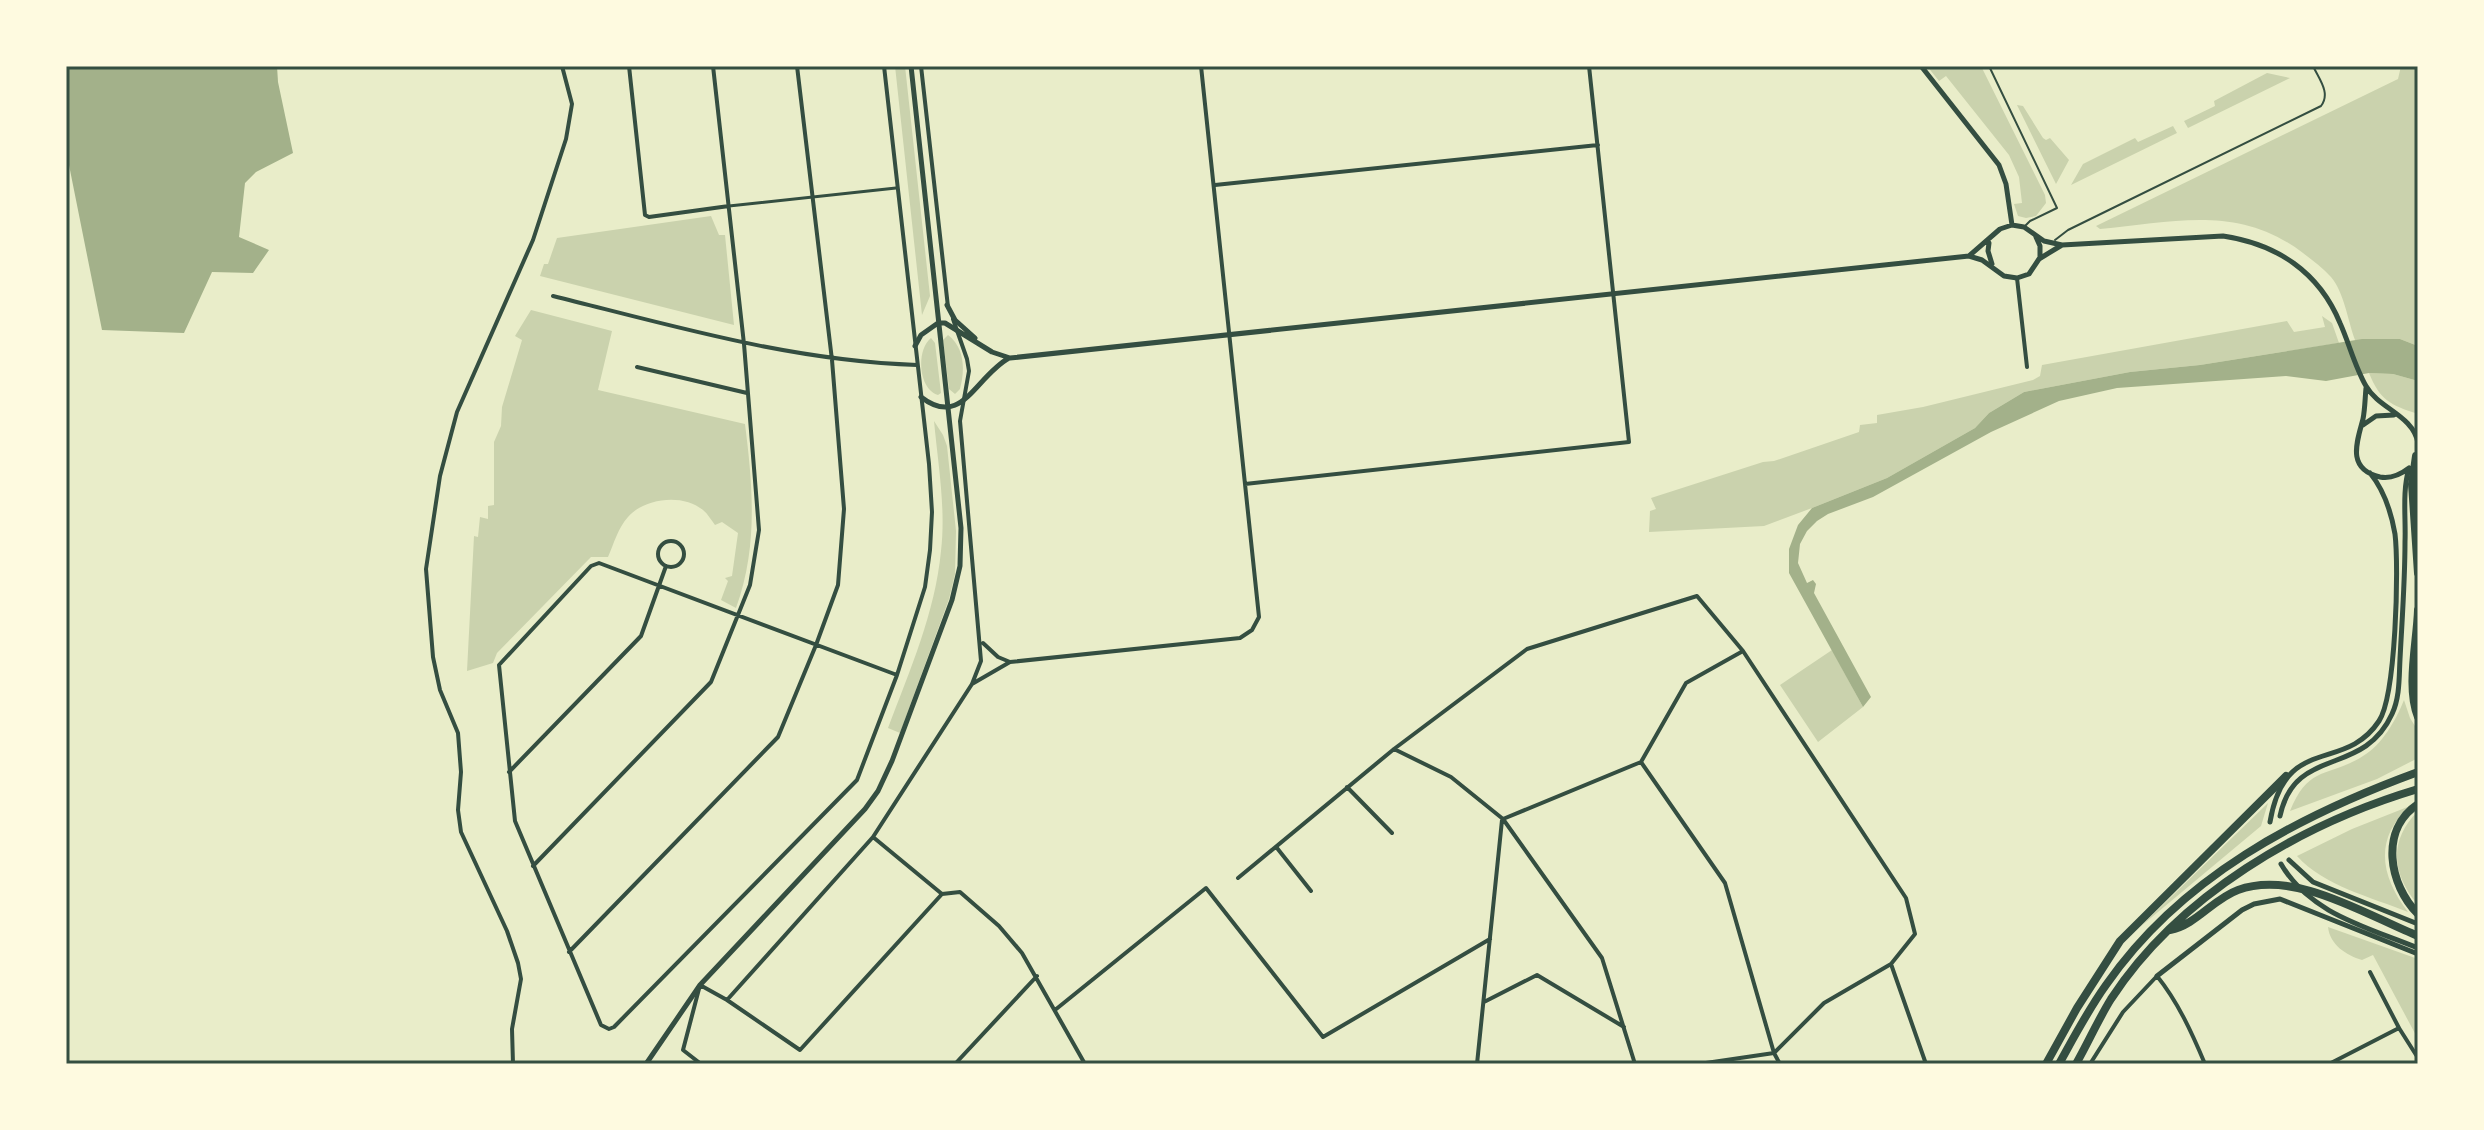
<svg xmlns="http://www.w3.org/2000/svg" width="2484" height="1130" font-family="'Noto Sans',sans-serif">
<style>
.green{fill:#cad2ad}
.water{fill:#a3b18a}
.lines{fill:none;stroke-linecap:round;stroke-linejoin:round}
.service{stroke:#344e41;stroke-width:2}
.pedestrian{stroke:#344e41;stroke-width:3}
.minor{stroke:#344e41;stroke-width:4}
.tertiary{stroke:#344e41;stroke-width:5}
.motorway{stroke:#344e41;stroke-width:8}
.neatline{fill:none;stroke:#344e41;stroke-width:3}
</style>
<rect width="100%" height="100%" fill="#e9edc9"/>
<path class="green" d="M895,66h10l25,230 -8,19z
M1927,66h54l64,129 1,8 -10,13 -10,2 -8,-2 -4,-12 8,-1 -3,-26 -10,-22 -63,-79 -7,5z
M2401,66h17v280l-18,-7 -45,1c-7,-19 -11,-48 -24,-63 -8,-9 -19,-17 -28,-24 -64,-49 -129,-31 -203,-24l-4,-3 302,-147z
M2267,73l23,5 -102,50 -4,-7 31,-15 -1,-5z
M2017,105l6,1 20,32 3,2 4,-2 19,22 -13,24z
M2173,126l4,7 -106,52 12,-21 52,-26 3,4z
M711,216l8,19h6l9,90 -194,-49 4,-12h4l9,-26z
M531,310l81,21 -14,59 147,34c8,63 13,124 -9,184l-15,-8 7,-19 -3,-3 7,-2 6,-43 -16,-11 -7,3c-4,-5 -7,-11 -12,-15 -20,-17 -59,-12 -75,7 -10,11 -14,26 -20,40h-17l-94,96 -4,10 -26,8 7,-135 4,1 2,-20 8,2v-13l6,-1v-63l7,-16 1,-19 20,-67 -7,-4z
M2322,316l10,7 7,20 -139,22 -70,7 -106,20 -35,21 -14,15 -88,50 -75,30 -48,18 -115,6 1,-21 6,-2 -5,-11 112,-36 11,-1 85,-29 1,-7 17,-2v-8l46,-8 110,-27 7,-4 2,-11 245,-44 7,11 31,-5z
M948,335c17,13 17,35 12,54l-5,5 -6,-5 -6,-49z
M931,338l4,5 6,50 -3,2c-20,-6 -22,-45 -7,-57z
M2369,373l24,1 25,7v33c-28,-9 -38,-14 -49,-41z
M934,421l9,14 4,11 9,85 -1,43 -6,25 -49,134 -12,-5c22,-58 47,-115 53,-177 5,-43 -3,-87 -7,-130z
M1832,650l31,57 -45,35 -38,-57z
M2404,700l6,18 8,13v27l-41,21 -87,32c19,-47 39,-33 73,-55 19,-11 33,-36 41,-56z
M2268,803l-7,23 -121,101z
M2410,806c-37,33 -29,71 -2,106 -37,-15 -84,-26 -111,-56l55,-27z
M2418,811v94c-26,-31 -30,-64 0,-94z
M2328,927l90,32v80l-45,-84 -11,5c-16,-5 -32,-15 -34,-33z"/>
<path class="water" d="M66,66h211l1,16 15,71 -37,19 -11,11 -6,54 30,13 -16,23 -41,-1 -28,61 -82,-3 -36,-180z
M2362,339h38l18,7v35l-25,-7 -24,-1 -43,8 -40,-5 -169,12 -58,13 -68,31 -118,65 -45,17 -11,7 -10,10 -7,13 -2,19 9,20 6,-3 3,4 -2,9 57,104 -8,10 -74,-134v-24l9,-24 14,-17 75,-30 88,-50 14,-15 35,-21 106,-20 70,-7z"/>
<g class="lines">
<path class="service" d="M1989,66l68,142 -27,13 -5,5
M2055,240l13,-10 253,-124c10,-13 -2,-27 -8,-40"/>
<path class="pedestrian" d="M729,206l167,-18"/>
<path class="minor" d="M629,66l16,149 4,2 80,-11
M884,66l45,398 3,48 -2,38 -5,37 -28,88 -40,105 -243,247 -5,2 -8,-4 -86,-204 -16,-156 92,-99 8,-3 298,112
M921,66l27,241
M1215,185l383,-40
M2017,278l10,89
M553,296c121,30 239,65 364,69
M637,367l110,26
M1245,484l384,-42 -40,-376
M658 554a13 13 0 1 1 26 0a13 13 0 1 1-26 0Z
M983,643l15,14 12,5
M972,684l38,-22 230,-24 12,-8 7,-13 -58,-551
M1394,749l57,28 52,42 99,139 33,106
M1641,762l84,121 49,170 6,11
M509,772l132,-136 25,-70
M1347,787l45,46
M1503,819l138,-57 45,-79 57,-32
M873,837l99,-153 9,-23 -21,-240 9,-50 -2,-12 -14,-40
M1277,848l34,43
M533,866l178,-184 39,-97 9,-55 -15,-186 -31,-278
M1238,878l156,-129 133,-100 170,-53 46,55 163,247 9,36 -24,30 -67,39 -50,50
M569,952l209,-215 38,-92 22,-60 6,-76 -12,-149 -35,-294
M1891,964l35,100
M727,1000l146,-163 69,57 18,-2 39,34 23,27 63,111
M1484,1002l53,-27 87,52
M1055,1010l151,-122 117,149 167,-98
M2399,1028l19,30
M513,1064l-1,-35 9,-50 -3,-16 -11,-32 -46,-99 -3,-22 3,-38 -3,-39 -18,-43 -7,-33 -7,-88 14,-93 17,-64 76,-172 33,-101 6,-35 -10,-38
M701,1064l-18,-14 17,-65 27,15 73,50 142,-156
M955,1064l82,-88
M1477,1064l25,-244
M1699,1064l75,-11
M2090,1064l33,-52 34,-36c21,26 35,57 48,88
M2329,1064l70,-36 -29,-56"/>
<path class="tertiary" d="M1921,66l78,99 7,19 6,41
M2036,237l4,9v12
M1989,243l-1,8 4,13
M1969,256l13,4 22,16 13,2 12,-4 10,-15 23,-14 161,-9c54,8 96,36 117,87 9,20 15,44 26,63 13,23 47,29 52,57
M947,305l8,15 20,18
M915,346l6,-11 17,-12h7l47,29 18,6 959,-102 31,-27 12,-4 12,2 20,14 18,4
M2366,388c-1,10 -1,21 -3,31 -6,23 -17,50 17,58 11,2 20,-2 29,-9
M921,397c41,32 54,-20 88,-39
M2363,425l13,-9 18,-1
M2280,816c15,-71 83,-38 112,-102 8,-17 7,-37 8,-55 2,-39 5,-78 5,-117 1,-24 -3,-50 4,-74
M2270,822c15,-89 74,-48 109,-101 17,-26 20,-154 16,-187 -4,-23 -11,-44 -25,-61
M2289,860l24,22 105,42
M2281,864c29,50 86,63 137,84
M2157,976l85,-66 12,-6 26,-5 138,55
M646,1064l54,-79 165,-176 13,-18 14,-30 60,-161 8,-34 1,-38 -50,-462"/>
<path class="motorway" d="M2416,456l-4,28 6,89
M2418,610c-1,32 -12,78 0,107
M2418,804c-39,26 -29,81 0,110
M2170,930c26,-5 43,-31 68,-40 56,-21 128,25 180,46
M2046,1064l31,-56 43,-67 166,-165
M2059,1064c15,-27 29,-54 47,-79 75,-108 192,-169 312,-213
M2076,1064c12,-21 22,-44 35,-65 68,-104 190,-175 307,-210"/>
</g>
<rect width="2484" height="1130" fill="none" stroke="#fefae0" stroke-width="136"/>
<rect x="68" y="68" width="2348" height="994" class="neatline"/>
</svg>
